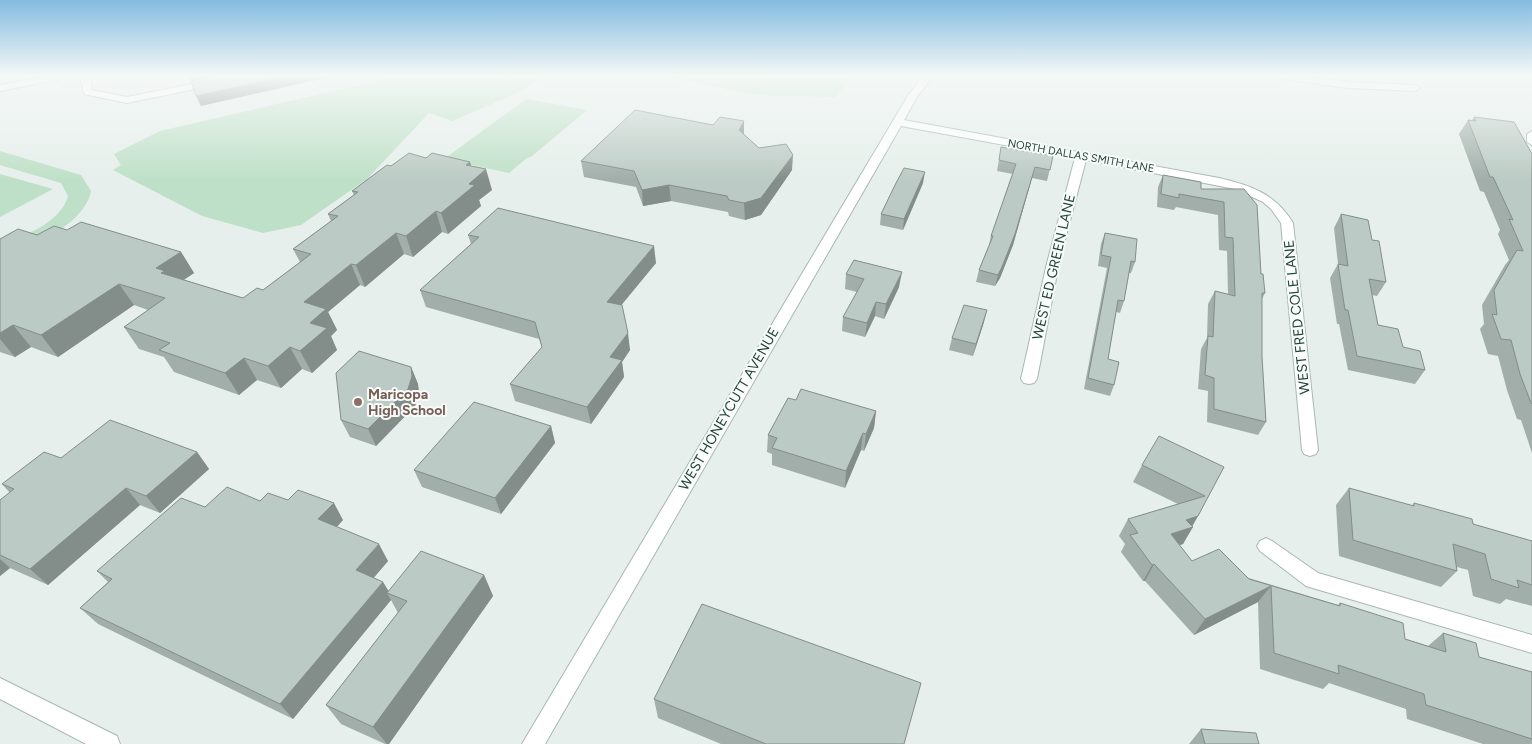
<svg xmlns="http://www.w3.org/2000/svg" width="1532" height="744" font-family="Figtree,sans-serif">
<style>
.green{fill:#bfe0c8}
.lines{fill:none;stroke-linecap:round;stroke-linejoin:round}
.minor-casing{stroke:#a8b8b2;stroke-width:2}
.minor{fill:#fff;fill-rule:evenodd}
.wall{fill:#a1aea9}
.shaded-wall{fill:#838d89}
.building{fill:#bbcac4;stroke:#838d89}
.education-dot{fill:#8d6e63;stroke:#f7fbf9;stroke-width:2}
.labels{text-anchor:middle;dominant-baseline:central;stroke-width:4;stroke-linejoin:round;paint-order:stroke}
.far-street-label{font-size:11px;fill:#24423a;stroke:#f7fbf9}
.street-label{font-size:14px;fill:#24423a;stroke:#f7fbf9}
.education-label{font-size:14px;font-weight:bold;fill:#785e54;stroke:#f7fbf9;text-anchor:start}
</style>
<rect width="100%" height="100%" fill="#e6efeb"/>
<path class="green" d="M399,76h147v1l-40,21 -54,23 -23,-8 -62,66 -66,46 -38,8 -61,-17 -89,-46 8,-5 -7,-11 46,-23z
M662,76h191l-18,21 -78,-2z
M526,99l61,11 -56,47 -4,1 -18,15 -65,-14z
M0,151l81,24 10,16c-3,18 -24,37 -41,44 -15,6 -34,7 -50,11 24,-11 60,-22 68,-50l-7,-13 -61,-18z
M0,174l53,15 -53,28z"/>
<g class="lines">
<defs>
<path id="minor" d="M47,76h19l-5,3 -61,12v-6z
M80,76h10l2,14 35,7 104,-21h18l-5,3 -117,24 -43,-9z
M924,76h10l-16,19 -14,25 315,58c31,7 57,16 74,45l25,227 -2,4 -6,2 -6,-2 -2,-4 -21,-227 -10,-14 -8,-7 -28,-13 -149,-29 -27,103 -22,116 -3,4 -5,1 -5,-1 -3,-4 26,-116 28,-105 -174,-32 -356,618h-23l387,-650z
M1278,76h25l45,6 67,3 5,3 -5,3 -67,-3 -65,-9z
M1532,131v14l-5,-3v-8z
M1266,538l6,3 46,32 214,62v18l-226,-67 -46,-35 -3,-5 3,-5z
M0,678l117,58 3,8h-34l-86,-45z"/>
</defs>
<use href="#minor" class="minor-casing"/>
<use href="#minor" class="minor"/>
</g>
<path class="wall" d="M1474,117l58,37v299l-11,-33 -4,-1 -10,-29 -9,-34 -10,-2 -8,-25 4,-5 -2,-19 23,-40 4,-5 -11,-26 2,-4 -16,-38 -4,-1 -21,-57 9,-14h4z
M744,121v13l15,14 33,22 -31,45 -16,5 -16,-4 -1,-4 -57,-11 -28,5 -7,-19 -52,-10 -3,-16 132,-36z
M1001,147l52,9 -6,25 -15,-3 -19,67 -13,33 -5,8 -19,-4 3,-12 10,-25 2,-9 22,-62 -16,-3z
M426,158l44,4 1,4 21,24 -13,10 2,6 -33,28 -6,-2 -29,25 -9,-3 -39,33 -5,-2 -32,27 9,18 -6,6 6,14 -25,23 -10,-4 -21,19 -24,-8 -18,15 -65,-23 -10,-15 -25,-8 -15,-22 24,-17 -14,-5 -76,52 -27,-10 -16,10 -15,-5v-113l37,-4 30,-5 114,22 13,21 -10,7 59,18 20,-8 37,-28 -7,-13 38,-28 -3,-7 26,-19 -2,-4 39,-25z
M1163,175l38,14h43l21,104 -3,6v58l4,65 -8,13 -51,-13 1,-31 -10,-2 3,-40 6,-11 1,-34 7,-13 13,3 -1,-43 -8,-1 -1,-35 -42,-8 -2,3 -17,-3 1,-20z
M923,183l-20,47 -23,-5 1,-11z
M1341,214l31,26 14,42 -9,14 -5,-1 6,30 25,22 22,23 -10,14 -67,-14 -9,-46h-2l-7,-46 8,-14 -4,-36z
M1105,233l30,29 -4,11h-2l-5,28 -4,12 -4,-1 -8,47 6,26 -4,11 -26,-7 23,-121 -9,-2 3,-22z
M468,235l188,28 -35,42 9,45 -8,12 2,15 -33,47 -76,-23 -5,-17 32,-37 -3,-8 -113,-32 -6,-17 51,-46z
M846,274l53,13 -15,32 -9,-3 -10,21 -23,-6 1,-14 14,-25 -12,-3z
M984,322l-11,34 -24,-6 3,-12z
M411,367l7,17 1,10 -4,12 -39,40 -26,-9 -9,-17z
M796,400l80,11 -2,17 -10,23 -3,-1 -16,38 -73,-23v-11l-5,-2 1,-17z
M551,426l4,17 -54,71 -79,-27 -8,-17z
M197,452l12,17 -49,44 -20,-8 -92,80 -38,-17 -10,8v-76l10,-7 -8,-9 59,-26z
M1142,465l82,2 -41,77 -4,1 13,16 146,44 2,-2 65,36 23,7 15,-13 36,24 53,15v72h-49l-76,-25 -1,-10 -77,-26 -6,6 -63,-20 -2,-67 -64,33 -49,-54h-2l-22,-29 4,-8 -6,-8 9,-17 50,-15 -45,-22z
M1349,488l63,18 2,-3 59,21 59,17v65l-26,-7 -6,5 -27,-8 -5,-26 -11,-3v4l-16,16 -102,-31 -3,-51z
M288,500l55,20 -6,7 51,34 -15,17 10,4 5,9 96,-16 9,21 -104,148h-4l-44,-20 -15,-19 72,-92 -7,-13 -98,119 -195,-95 -18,-16 28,-26 -11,-11 108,-64z
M654,699l250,45h-183l-63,-26z
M1201,729l58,15h-70z"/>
<path class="shaded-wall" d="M189,76h33l-30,6z
M287,76h47l-133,30 -5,-10z
M744,121v15l-5,-6z
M793,155l-1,15 -31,45 -16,5 -1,-17z
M470,162l4,17 12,-10 6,21 -13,10 2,6 -33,28 -7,-21 25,-48z
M1035,167l-22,78 -13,33 -5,8 3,-11z
M925,172l-2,11 -20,47 1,-11z
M669,185l2,16 -28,5 -1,-16z
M436,211l6,21 -29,25 -7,-21z
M396,233l8,21 -39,33 -9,-22z
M654,246l2,17 -46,56 -3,-17z
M181,252l13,21 -20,13 -18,-18z
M351,264l9,21 -32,27 9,18 -6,6 6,14 -25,23 -12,-22 10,-28 -6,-21z
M902,272l-3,15 -15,32 2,-15z
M119,284l15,21 -76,52 -17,-22z
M876,302l-1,14 -10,21 2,-14z
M987,310l-3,12 -11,34 3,-12z
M13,325l18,22 -16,10 -15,-18v-6z
M628,333l2,17 -8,12 2,15 -33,47 -4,-17 23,-50z
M290,347l12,22 -21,19 -13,-22z
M244,358l13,22 -18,15 -14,-22z
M411,367l7,17 1,10 -4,12 -39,40 -8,-17z
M876,411l-2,17 -10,23 2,-17z
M551,426l4,17 -54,71 -6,-16z
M863,433l-2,17 -16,38 1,-17z
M197,452l12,17 -49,44 -14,-17z
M126,488l14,17 -92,80 -18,-16z
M334,503l9,17 -15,16 -10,-17z
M1198,516l-7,12 2,-1 -10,17 -22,7 10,-17 15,-14z
M379,544l9,17 -22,26 -10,-17z
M0,559l10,9 -10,8z
M1154,564l-9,17h-2l9,-16z
M484,575l9,21 -104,148h-2l-14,-17z
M383,582l8,13 -4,-2 4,7 -98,119 -13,-15z
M1271,586l-13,16 -64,33 11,-16z"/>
<path class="building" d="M215,76h72l-91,20 -5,-15z
M635,110l78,15 7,-8 24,4 -5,9 20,18 27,-4 7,11 -32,43 -17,5 -15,-3 -2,-4 -58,-11 -27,5 -8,-19 -53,-10z
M1474,117l40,5 18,32v250l-1,-1 -11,-29 -9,-34 -10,-1 -9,-25 5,1 -3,-25 23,-40 6,1 -14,-32 4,1 -20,-43h-3l-22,-57 8,1z
M1001,147l52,9 -3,14 -15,-3 -20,67 -13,33 -4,8 -19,-5 14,-34h-2l25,-72 -17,-4z
M409,153l17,5 6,-5 38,9 -4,3 20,4 -17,15 6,1 -34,28 -5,-2 -30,25 -10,-3 -40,32 -5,-1 -47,38 22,7 -16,14 17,5 -27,23 -10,-4 -22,19 -24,-8 -19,15 -66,-23 11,-7 -46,-16 41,-29 -46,-14 -78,51 -28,-10 -13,8v-94l18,-10 19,6 17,-9 13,4 14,-8 100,30 -25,16 9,3 -4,2 82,25 14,-10 6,2 48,-36 -18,-5 45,-33 -10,-2 30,-22 -6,-1 35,-26 4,1z
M904,168l21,4 -21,47 -23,-5 14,-29z
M1163,175l38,7v7h43l13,16 4,69h2l2,19h-3v64l4,65 -52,-13v-31l-9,-3 3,-39 5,1 2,-46 20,5 -2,-58 -8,-1 -1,-35 -45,-8v4l-18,-4z
M498,208l156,38 -47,56 15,3 6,28 -18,24 12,3 -35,47 -77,-23 32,-37 -7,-25 -115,-32 59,-53 -11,-2z
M1341,214l27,6 4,20 7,1 7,41 -17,-3 9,46 20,4 5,18 17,4 5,19 -68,-14 -9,-46h-3l-7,-46 10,2z
M1105,233l32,6 -2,23 -4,-1 -7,40 -6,-1 -10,59 11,3 -5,23 -26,-7 23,-121 -10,-2z
M854,260l48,12 -16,32 -10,-2 -9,21 -24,-6 21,-38 -18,-5z
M964,305l23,5 -11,34 -24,-6z
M359,351l52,16 1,9 -4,13 -40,40 -27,-9 -5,-47z
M801,389l75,22 -10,23 -3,-1 -17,38 -74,-23 5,-10 -9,-3 20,-37 8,2z
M474,402l77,24 -56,72 -81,-28z
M110,420l87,32 -51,44 -20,-8 -96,81 -30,-14v-55l14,-11 -12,-5 42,-32 17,6z
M1159,436l65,31 -26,49 -12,4 7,7 -22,7 21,27 27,-12 30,30 91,27v-3l63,20 2,16 41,13 -3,-19 33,10 3,14 53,15v67l-106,-34 -2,-11 -86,-29 1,9 -65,-21 -3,-67 -66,33 -51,-55 -2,1 -22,-30 8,-2 -10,-14 77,-23 -63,-31z
M227,487l33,14 8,-8 20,7 10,-10 36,13 -16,16 61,25 -23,26 27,12 -103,122 -200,-96 32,-29 -15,-8 84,-73 24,9z
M1349,488l65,18v-3l58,16 1,5 59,17v44l-15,-5 2,8 -28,-9 -6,-25 -32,-10 4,27 -104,-31z
M421,551l63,24 -111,152 -47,-22 81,-104 -20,-8z
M702,604l219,79 -17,61h-138l-112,-45z
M1201,729l55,4 3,11h-54z"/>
<linearGradient id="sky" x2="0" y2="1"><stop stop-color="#84bce0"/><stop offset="0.42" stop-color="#f4f8f6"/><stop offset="1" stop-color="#f4f8f6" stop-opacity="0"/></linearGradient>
<rect width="1532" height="180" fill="url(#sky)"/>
<circle class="education-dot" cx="358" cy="402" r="5"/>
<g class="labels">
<g class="far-street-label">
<text transform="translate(1081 156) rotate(10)">NORTH DALLAS SMITH LANE</text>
</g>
<g class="street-label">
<text transform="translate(1054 267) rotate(-77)">WEST ED GREEN LANE</text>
<text transform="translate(1297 317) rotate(-96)">WEST FRED COLE LANE</text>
<text transform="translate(729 409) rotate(-60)">WEST HONEYCUTT AVENUE</text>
</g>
<g class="education-label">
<text x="368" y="394">Maricopa<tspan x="368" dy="16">High School</tspan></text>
</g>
</g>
</svg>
